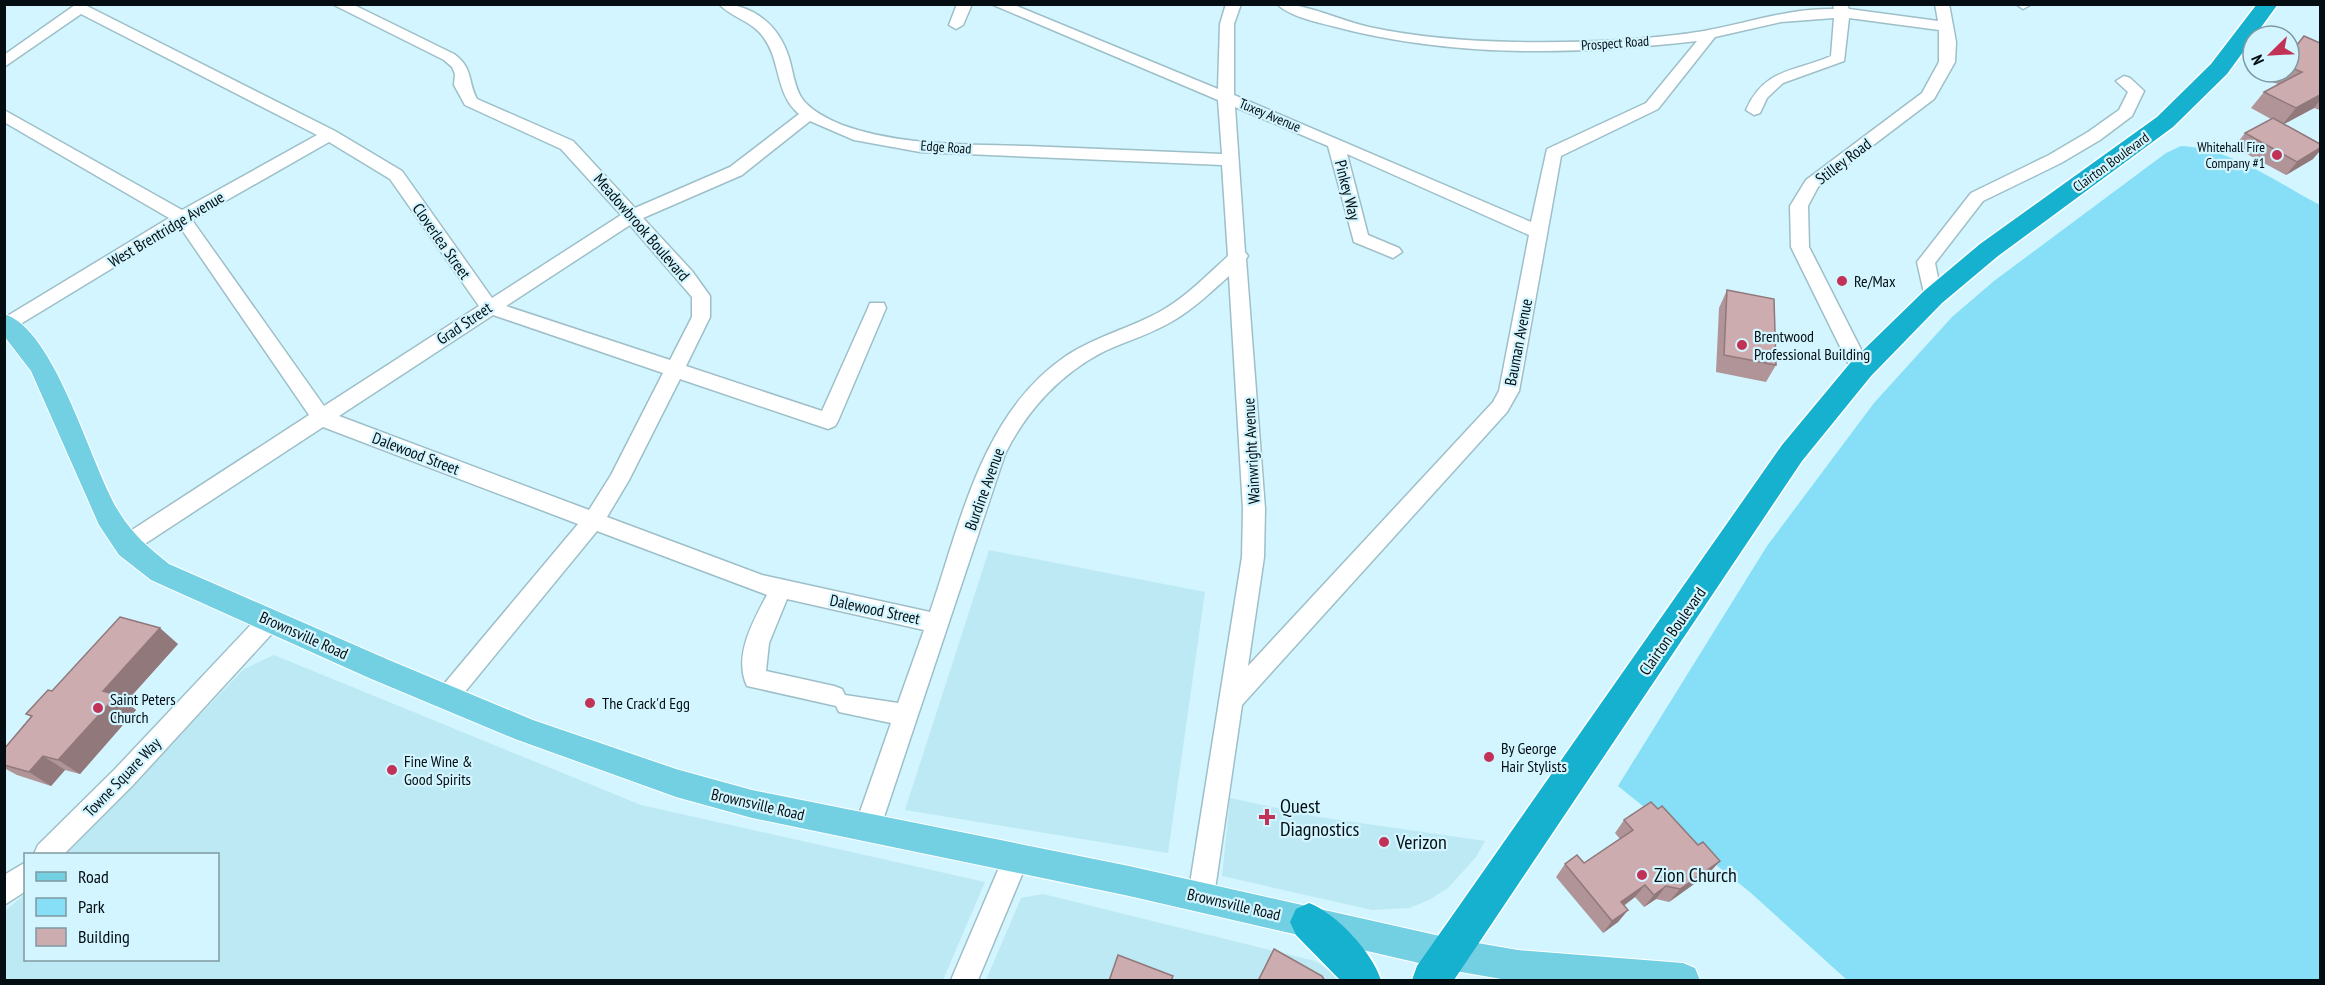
<svg xmlns="http://www.w3.org/2000/svg" width="2325" height="985" font-family="'PT Sans Narrow',sans-serif">
<style>
.built{fill:#bde9f4}
.green{fill:#86dff6}
.lines{fill:none;stroke-linecap:round;stroke-linejoin:round}
.minor-casing{stroke:#9ebfc8;stroke-width:3}
.major-casing{stroke:#fff;stroke-width:2}
.highway-casing{stroke:#fff;stroke-width:3}
.minor{fill:#fff;fill-rule:evenodd}
.major{fill:#73d0e2;fill-rule:evenodd}
.highway{fill:#15b1cf;fill-rule:evenodd}
.wall{fill:#b09497}
.shaded-wall{fill:#90787b}
.building{fill:#cdacb0;stroke:#90787b;stroke-width:1.5}
.poi-dot{fill:#c23256;stroke:#d2f5ff;stroke-width:2}
.labels{text-anchor:middle;dominant-baseline:central;stroke-width:4.5;stroke-linejoin:round;paint-order:stroke}
.far-street-label{font-size:14px;fill:#040e12;stroke:#d2f5ff}
.far-poi-label{font-size:14px;fill:#040e12;stroke:#d2f5ff;text-anchor:end}
.street-label{font-size:16px;fill:#040e12;stroke:#d2f5ff}
.poi-label{font-size:16px;fill:#040e12;stroke:#d2f5ff;text-anchor:start}
.near-poi-label{font-size:20px;fill:#040e12;stroke:#d2f5ff;text-anchor:start}
</style>
<rect width="100%" height="100%" fill="#d2f5ff"/>
<path class="built" d="M989,550l216,42 -37,261 -263,-43z
M274,655l367,150 344,77 -42,98h-938v-69l20,-17 1,66h192v-106h-152l178,-185z
M1230,798l89,19 166,24 -9,16 -28,31 -19,12 -20,8 -37,2 -150,-34z
M1043,894l272,67 21,13 3,6h-353l35,-82z"/>
<path class="green" d="M2181,146c49,2 97,37 139,59v775h-473l-96,-87 -133,-107 149,-240 107,-143 78,-86 42,-36 172,-128z"/>
<g class="lines">
<defs>
<path id="minor" d="M332,4h20l102,50c20,15 13,26 23,45l96,42 62,67 95,-41 69,-53c-24,-20 -18,-53 -35,-76 -11,-17 -32,-20 -45,-34 34,0 60,21 70,54 4,13 5,27 12,39 8,13 27,22 41,28 58,21 123,19 184,21 65,3 130,5 196,8l-4,-54 -227,-96h21l206,85 2,-65 6,-20h15l-7,20v71l297,127 16,-73 99,-46 51,-62c-122,14 -246,17 -365,-15 -16,-4 -43,-10 -55,-22 32,0 61,16 92,23 47,10 96,14 145,15 62,1 128,-1 190,-11 44,-8 85,-23 130,-22l-1,-5h14l2,5 89,12 -3,-17h14l7,38 -1,20 -21,37 -116,88 -10,19 1,41 62,122 -3,5h-14l-3,-5 -60,-122 -1,-41 16,-26 116,-87 17,-31v-32l-90,-12 -5,43 -61,22 -16,15 -7,15 -6,2 -8,-5c18,-42 49,-38 85,-54l3,-38 -53,4 -66,15 -57,72 -97,47 -42,235 -12,21 -265,293 -28,191 -4,9 -9,4 -9,-4 -4,-9 54,-339 1,-48 -14,-233c-17,15 -33,31 -53,43 -22,14 -47,21 -71,32 -44,22 -78,59 -100,103l-125,375 -4,9 -9,3 -9,-3 -4,-9 37,-106 -52,-11 -3,-6 -89,-20c-14,-29 6,-65 20,-91l-170,-64 -142,173 -8,3 -8,-3 -4,-7 4,-7 139,-166 -255,-97 -189,124 -8,3 -8,-3 -3,-6 3,-6 191,-124 -129,-188 -176,107v-16l165,-100 -165,-96v-12l178,100 135,-75 -236,-121 -77,53v-12l71,-50h10l250,126 67,40 90,127 129,-83 -60,-66 -96,-44 -11,-20 1,-11 -3,-7 -8,-7zM1235,107l93,39 26,96 39,16 9,-6 -3,-4 -31,-13 -21,-81 182,81 -30,156 -6,11 -245,264 16,-109 1,-48 -19,-250 2,-3 -3,-4zM810,121l44,19 66,12 302,13 6,91c-21,19 -42,41 -67,55 -30,17 -65,25 -95,45 -84,57 -105,165 -136,256l-168,-37 -155,-58 22,-37 51,-101 148,50 7,-3 3,-5 48,-113 -2,-5h-14l-2,5 -46,103 -136,-45 24,-49v-21l-18,-25 -49,-53 99,-43zM329,142l61,37 89,127 -155,100 -132,-186zM630,225l62,72v20l-22,43 -164,-54zM493,315l170,58 -52,102 -22,35 -250,-94zM787,599l137,31 -26,73 -53,-8 -3,-6 -8,-3 -68,-15 3,-28z
M957,4h15l-9,21 -7,4 -7,-4z
M2016,4h14v1l-7,4z
M2124,76l6,2 14,13 -12,25 -32,24 -39,23 -78,38 -48,62 7,34 -2,5h-14l-9,-40 54,-69 78,-38 39,-23 31,-22 9,-18 -12,-11z
M270,610l8,3 3,7 -3,7 -145,158 -69,69h-30l4,-9 77,-76 147,-156z
M1016,846l9,3 4,9 -51,122h-27l56,-131z
M26,862v29l-22,14v-30z"/>
<path id="major" d="M4,314c52,15 87,154 115,198 14,23 30,36 50,52l220,96 144,60 143,49 76,21 377,76 320,72 69,12 165,13 12,5 5,12h-193l-58,-10 -320,-74 -377,-78 -76,-21 -161,-58 -146,-61 -218,-98 -32,-25 -20,-30 -68,-154 -27,-35z"/>
<path id="highway" d="M2257,4h21l-51,70 -54,53 -175,129 -56,47 -71,73 -69,85 -348,519h-42l5,-14 365,-521 69,-83 73,-71 56,-47 177,-127 54,-53z
M1309,903c28,11 63,49 72,77h-41l-44,-45 -6,-13 6,-13z"/>
</defs>
<use href="#minor" class="minor-casing"/>
<use href="#major" class="major-casing"/>
<use href="#highway" class="highway-casing"/>
<use href="#minor" class="minor"/>
<use href="#major" class="major"/>
<use href="#highway" class="highway"/>
</g>
<path class="wall" d="M2320,43v67l-6,-2 -30,16 29,35 -27,16 -52,-28 11,-14 26,-14 -20,-11 13,-16 14,-8 -9,-3 6,-9h14v-17z
M1727,290l49,75 -10,17 -50,-10 3,-64z
M178,644l-52,58 10,8 -56,64 -15,-4 -14,16 -34,-11 -13,-7v-19l27,-32 -5,-3 26,-23z
M1658,809l40,36 22,16 -12,13 -39,28 -13,-3 -12,8 -9,-10 -11,9 4,4 -10,12 -15,11 -47,-56 9,-13 19,-1 36,-24 -5,-6 9,-13z"/>
<path class="shaded-wall" d="M2320,95v5l-6,8 -32,17 14,-17z
M2320,148v3l-7,8 -27,16 11,-13z
M160,628l18,16 -52,58 10,8 -56,64 -22,-14 45,-69z
M43,756l22,14 -14,16 -22,-14z
M1720,861l-12,13 -39,28 11,-13z
M1645,885l-10,12 -24,17 10,-12z
M1666,886l-10,13 -12,8 10,-12z
M1628,910l-10,12 -15,11 9,-12z"/>
<path class="building" d="M2304,36l16,7v52l-24,13 -32,-16 38,-20 -13,-5v-12z
M2273,118l47,26v4l-23,14 -52,-29z
M1727,290l47,9 2,66 -52,-10z
M120,617l40,11 -57,63 14,4 -59,65 -15,-4 -14,16 -25,-7v-16l28,-33 -6,-2 22,-24 4,1z
M1651,802l7,7 4,-3 36,39 5,-3 17,19 -40,28 -14,-3 -12,9 -9,-10 -24,17 7,8 -16,11 -47,-57 12,-9 7,8 49,-33 -9,-10z
M1274,949l48,27 3,5h-67z
M1118,955l55,21 -2,5h-62z"/>
<g class="poi-dot">
<circle cx="2277" cy="155" r="6"/>
<circle cx="1842" cy="281" r="6"/>
<circle cx="1742" cy="345" r="6"/>
<circle cx="590" cy="703" r="6"/>
<circle cx="98" cy="708" r="6"/>
<circle cx="1489" cy="757" r="6"/>
<circle cx="392" cy="770" r="6"/>
<path d="M1264 808h6v6h6v6h-6v6h-6v-6h-6v-6h6z"/>
<circle cx="1384" cy="842" r="6"/>
<circle cx="1642" cy="875" r="6"/>
</g>
<g class="labels">
<g class="far-street-label">
<text transform="translate(1615 43) rotate(-4)">Prospect Road</text>
<text transform="translate(1270 115) rotate(23)">Tuxey Avenue</text>
<text transform="translate(946 147) rotate(4)">Edge Road</text>
<text transform="translate(2111 162) rotate(-36)">Clairton Boulevard</text>
</g>
<g class="far-poi-label">
<text x="2265" y="147">Whitehall Fire<tspan x="2265" dy="16">Company #1</tspan></text>
</g>
<g class="street-label">
<text transform="translate(1843 161) rotate(-37)">Stilley Road</text>
<text transform="translate(1348 190) rotate(76)">Pinkey Way</text>
<text transform="translate(642 227) rotate(49)">Meadowbrook Boulevard</text>
<text transform="translate(166 229) rotate(-31)">West Brentridge Avenue</text>
<text transform="translate(442 241) rotate(55)">Cloverlea Street</text>
<text transform="translate(464 323) rotate(-34)">Grad Street</text>
<text transform="translate(1518 342) rotate(-79)">Bauman Avenue</text>
<text transform="translate(1251 451) rotate(-93)">Wainwright Avenue</text>
<text transform="translate(416 453) rotate(21)">Dalewood Street</text>
<text transform="translate(984 489) rotate(-70)">Burdine Avenue</text>
<text transform="translate(875 609) rotate(12)">Dalewood Street</text>
<text transform="translate(1672 631) rotate(-55)">Clairton Boulevard</text>
<text transform="translate(304 635) rotate(24)">Brownsville Road</text>
<text transform="translate(122 777) rotate(-46)">Towne Square Way</text>
<text transform="translate(758 804) rotate(13)">Brownsville Road</text>
<text transform="translate(1234 904) rotate(13)">Brownsville Road</text>
</g>
<g class="poi-label">
<text x="1854" y="281">Re/Max</text>
<text x="1754" y="336">Brentwood<tspan x="1754" dy="18">Professional Building</tspan></text>
<text x="110" y="699">Saint Peters<tspan x="110" dy="18">Church</tspan></text>
<text x="602" y="703">The Crack'd Egg</text>
<text x="1501" y="748">By George<tspan x="1501" dy="18">Hair Stylists</tspan></text>
<text x="404" y="761">Fine Wine &amp;<tspan x="404" dy="18">Good Spirits</tspan></text>
</g>
<g class="near-poi-label">
<text x="1280" y="806">Quest<tspan x="1280" dy="23">Diagnostics</tspan></text>
<text x="1396" y="842">Verizon</text>
<text x="1654" y="875">Zion Church</text>
</g>
</g>
<rect width="2325" height="985" fill="none" stroke="#040e12" stroke-width="12"/>
<rect x="24" y="853" width="195" height="108" fill="#d2f5ff" stroke="#8099a0" stroke-width="1.5"/>
<rect x="36" y="872" width="30" height="9" fill="#73d0e2" stroke="#8099a0" stroke-width="1.5"/>
<text x="78" y="883" font-size="18" fill="#040e12">Road</text>
<rect x="36" y="898" width="30" height="18" fill="#86dff6" stroke="#8099a0" stroke-width="1.5"/>
<text x="78" y="913" font-size="18" fill="#040e12">Park</text>
<rect x="36" y="928" width="30" height="18" fill="#cdacb0" stroke="#8099a0" stroke-width="1.5"/>
<text x="78" y="943" font-size="18" fill="#040e12">Building</text>
<g transform="translate(2271 54) rotate(246)"><circle r="28" fill="#d2f5ff" stroke="#8099a0" stroke-width="1.5"/>
<path d="M0-4.5L10 22L0 15L-10 22Z" fill="#c23256"/>
<text y="-9" font-size="16" font-weight="bold" text-anchor="middle" fill="#040e12">N</text>
</g>
</svg>
